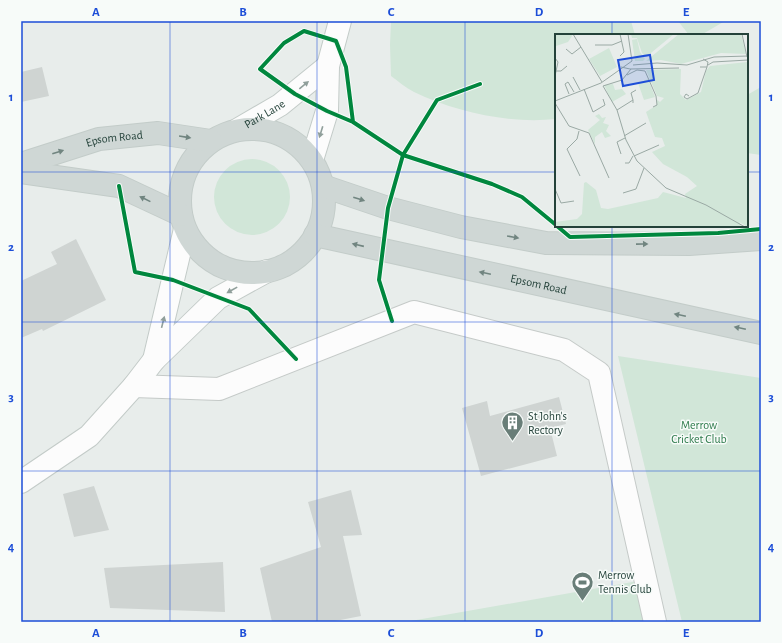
<svg xmlns="http://www.w3.org/2000/svg" width="782" height="643" font-family="'Alegreya Sans',sans-serif">
<style>
.green{fill:#d1e6d8}
.building{fill:#cfd4d2}
.lines{fill:none;stroke-linecap:round;stroke-linejoin:round}
.street-casing{stroke:#c5cac8;stroke-width:24}
.secondary-casing{stroke:#c3cbc8;stroke-width:24}
.primary-casing{stroke:#c3ccc9;stroke-width:24}
.street{stroke:#fcfcfc;stroke-width:22}
.secondary{stroke:#fcfcfc;stroke-width:22}
.primary{stroke:#cfd7d5;stroke-width:22}
.cycleway-casing{stroke:#f7fbf9;stroke-width:6}
.cycleway{stroke:#00873e;stroke-width:4}
.oneway{fill:#909f9b}
.oneway2{fill:#718580}
.grid{fill:none;stroke:#1d4ed8;stroke-width:1;stroke-opacity:0.55}
.labels{text-anchor:middle;dominant-baseline:central;stroke-width:3;stroke-linejoin:round;paint-order:stroke}
.street-label{font-size:12px;fill:#24423a;stroke:#f7fbf9}
.poi-label{font-size:12px;fill:#24423a;stroke:#f7fbf9;text-anchor:start}
.park-label{font-size:12px;fill:#2d7a4b;stroke:#f7fbf9}
.inset-road{fill:none;stroke:#9aa9a4;stroke-width:1}
.view{fill:#1d4ed8;fill-opacity:0.15;stroke:#1d4ed8;stroke-width:2}
.inset-edge{fill:none;stroke:#24423a;stroke-width:2}
.neatline{fill:none;stroke:#1d4ed8;stroke-width:1.5}
.grid-label{font-size:13px;text-anchor:middle;font-weight:bold;fill:#1d4ed8}
</style>
<rect width="100%" height="100%" fill="#e8edeb"/>
<path class="green" d="M391,21h240l4,14h-79v84c-47,5 -100,-7 -142,-27 -8,-4 -16,-11 -23,-16l-1,-31z
M678,21h47l-24,14h-12z
M761,87v68l-14,-2v-58z
M214 197a38 38 0 1 1 76 0a38 38 0 1 1-76 0Z
M618,356l143,22v244h-79z
M638,581l9,41h-242z"/>
<path class="building" d="M42,67l7,29 -28,6v-30z
M76,239l30,61 -63,31 -1,-2 -21,9v-57l36,-17 -6,-12z
M559,397l7,27 -16,4 7,28 -76,20 -19,-68 25,-7 3,15z
M94,486l15,44 -35,7 -11,-43z
M351,490l11,45 -19,1 18,80 -31,6h-58l-12,-54 61,-21 -13,-45z
M223,562l2,50 -115,-4 -6,-40z"/>
<g class="lines">
<defs>
<path id="street" d="M134,386l85,3 195,-77 150,38 35,23 56,249"/>
<g id="secondary">
<path id="s1" d="M237,130l43,-25 48,-39"/>
<path d="M312,160l15,-49 1,-45 12,-45"/>
<path d="M154,360l31,-131"/>
<path d="M21,482l68,-46 45,-50 20,-26 64,-62 49,-27"/>
</g>
<g id="primary">
<circle cx="252" cy="201" r="72"/>
<path id="s2" d="M21,164l78,-25 59,-6 53,8"/>
<path d="M21,172l98,14 62,29"/>
<path d="M323,186l65,22 73,19 85,16 143,1 72,-5"/>
<path id="s3" d="M315,235l446,98"/>
</g>
</defs>
<use href="#street" class="street-casing"/>
<use href="#secondary" class="secondary-casing"/>
<use href="#primary" class="primary-casing"/>
<use href="#street" class="street"/>
<use href="#secondary" class="secondary"/>
<use href="#primary" class="primary"/>
<defs>
<path id="cycleway" d="M353,122l-7,-55 -10,-26 -32,-10 -20,12 -24,26 35,25 32,17 26,11 50,33 89,29 30,13 34,28
M119,186l16,86 38,8 76,29 47,50
M557,226l13,11 148,-4 43,-4
M392,321l-13,-41 9,-72 15,-53 34,-55 43,-16"/>
</defs>
<use href="#cycleway" class="cycleway-casing"/>
<use href="#cycleway" class="cycleway"/>
</g>
<defs><path id="oneway-solid" d="M-6-.8H1V-3.2L6.5 0L1 3.2V.8H-6Z"/></defs>
<g class="oneway">
<use href="#oneway-solid" transform="translate(304 85) rotate(-39)"/>
<use href="#oneway-solid" transform="translate(321 132) rotate(107)"/>
<use href="#oneway-solid" transform="translate(232 290) rotate(151)"/>
<use href="#oneway-solid" transform="translate(163 322) rotate(-76)"/>
</g>
<g class="oneway2">
<use href="#oneway-solid" transform="translate(185 137) rotate(9)"/>
<use href="#oneway-solid" transform="translate(58 152) rotate(-18)"/>
<use href="#oneway-solid" transform="translate(145 199) rotate(-154)"/>
<use href="#oneway-solid" transform="translate(359 199) rotate(17)"/>
<use href="#oneway-solid" transform="translate(513 237) rotate(10)"/>
<use href="#oneway-solid" transform="translate(642 244) rotate(-1)"/>
<use href="#oneway-solid" transform="translate(358 245) rotate(-167)"/>
<use href="#oneway-solid" transform="translate(485 273) rotate(-168)"/>
<use href="#oneway-solid" transform="translate(680 315) rotate(-168)"/>
<use href="#oneway-solid" transform="translate(740 328) rotate(-168)"/>
</g>
<path class="grid" d="M170,21v601M317,21v601M465,21v601M612,21v14M21,172h535M747,172h14M612,226v396M21,322h740M21,471h740"/>
<defs>
<symbol id="building-pin" viewBox="-11 -11 22 30"><path d="M0 17L-7.5 6A9.5 9.5 0 1 1 7.5 6Z" fill="#697e78" stroke="#f7fbf9"/><path d="M-4-6H4V6H1V3H-1V6H-4ZM-2.5-4.3h1.7v1.8h-1.7ZM.8-4.3h1.7v1.8H.8ZM-2.5-1h1.7V.8h-1.7ZM.8-1h1.7V.8H.8Z" fill="#fff"/></symbol>
<symbol id="stadium-pin" viewBox="-11 -11 22 30"><path d="M0 17L-7.5 6A9.5 9.5 0 1 1 7.5 6Z" fill="#697e78" stroke="#f7fbf9"/><path d="M0-5a6.5 5 0 1 0 0 10a6.5 5 0 1 0 0-10ZM-3.5-1.8h7v3.6h-7Z" fill="#fff"/></symbol>
</defs>
<g fill-rule="evenodd">
<use href="#building-pin" x="500" y="410" width="25" height="34"/>
<use href="#stadium-pin" x="570" y="570" width="25" height="34"/>
</g>
<g class="labels">
<g class="street-label">
<text stroke="none"><textPath href="#s1" startOffset="32">Park Lane</textPath></text>
<text stroke="none"><textPath href="#s2" startOffset="97">Epsom Road</textPath></text>
<text stroke="none"><textPath href="#s3" startOffset="229">Epsom Road</textPath></text>
</g>
<g class="poi-label">
<text x="528" y="416">St John's<tspan x="528" dy="14">Rectory</tspan></text>
<text x="598" y="575">Merrow<tspan x="598" dy="14">Tennis Club</tspan></text>
</g>
<g class="park-label">
<text x="699" y="425">Merrow<tspan x="699" dy="14">Cricket Club</tspan></text>
</g>
</g>
<g transform="translate(555 34)">
<rect width="193" height="193" fill="#e8edeb"/>
<path d="M0,0h16l1,2 -4,6 -12,4zM76,0h43l-28,23 -4,-4 -5,-15h-5zM124,0h62l5,20 -25,-1 -40,11 -20,-4 -15,1zM82,5l3,13 5,7 -2,2h-8l-3,-21zM54,14l8,19 -17,9 -11,-17zM192,28l1,165 -9,-5 4,5h-188v-5l22,-3 5,-5 2,-31 2,-1 10,8 5,18 7,1 50,-11 5,-6 23,6 -1,-4 12,-8 -10,-9 -24,-13 -11,-12 13,-6 -3,-8 -7,-1 -9,-25 11,-7 -1,-6 4,3 4,-4 -7,-2 -11,-26 35,-1 -1,25 6,6 15,-8 5,-21 4,-5zM93,45l7,18 -11,3 -6,-17zM58,50l2,6 7,-1 4,5 -14,8 -8,-17zM44,80l3,4 4,-1 -3,6 6,2 -3,6 5,5 -6,2 -3,-6 -7,5v7l-7,-14 12,-10 -5,-4z" fill="#d1e6d8"/>
<path class="inset-road" d="M18,0l29,48M65,0l4,18 -4,4M73,0l4,27M187,0l5,23M40,11h17l10,-4M11,15l6,5 9,-7M0,24l3,4 -3,14M78,31l24,-2 30,2 27,-8 34,-1M153,31l5,-3 35,-2M66,33l9,2 49,-1M145,33h7l1,-5 -5,-3M76,35l-9,11 -19,6 14,24 9,30 11,21 29,27 40,17 39,22M1,37h5l6,-5M72,41l10,-5 8,1 11,25 1,9 -4,2M18,43l7,13M29,55l9,23 12,-7 -2,-6M14,60l-4,-10 3,-2 6,10M134,62l-3,-2 -2,3 3,2 11,-6 9,-26M78,66l-2,-7 5,-3M0,67l46,-18 31,-22M0,69l14,23 20,7 20,45M62,76l16,-10v3M24,97l-2,8 -10,10 13,27M69,102l22,-13M66,120l-4,-12 8,-4M79,122l25,-11M70,129h4l4,-7M0,155l6,14 13,-2M68,159l13,-4 8,-21"/>
<path class="view" d="M95,21l4,25 -31,6 -5,-26z"/>
<rect width="193" height="193" class="inset-edge"/>
</g>
<rect width="782" height="643" fill="none" stroke="#f7fbf9" stroke-width="44"/>
<rect x="22" y="22" width="738" height="599" class="neatline"/>
<g class="grid-label">
<text x="96" y="16">A</text>
<text x="243" y="16">B</text>
<text x="391" y="16">C</text>
<text x="539" y="16">D</text>
<text x="686" y="16">E</text>
<text x="11" y="101">1</text>
<text x="771" y="101">1</text>
<text x="11" y="251">2</text>
<text x="771" y="251">2</text>
<text x="11" y="401">3</text>
<text x="771" y="401">3</text>
<text x="11" y="551">4</text>
<text x="771" y="551">4</text>
<text x="96" y="637">A</text>
<text x="243" y="637">B</text>
<text x="391" y="637">C</text>
<text x="539" y="637">D</text>
<text x="686" y="637">E</text>
</g>
</svg>
